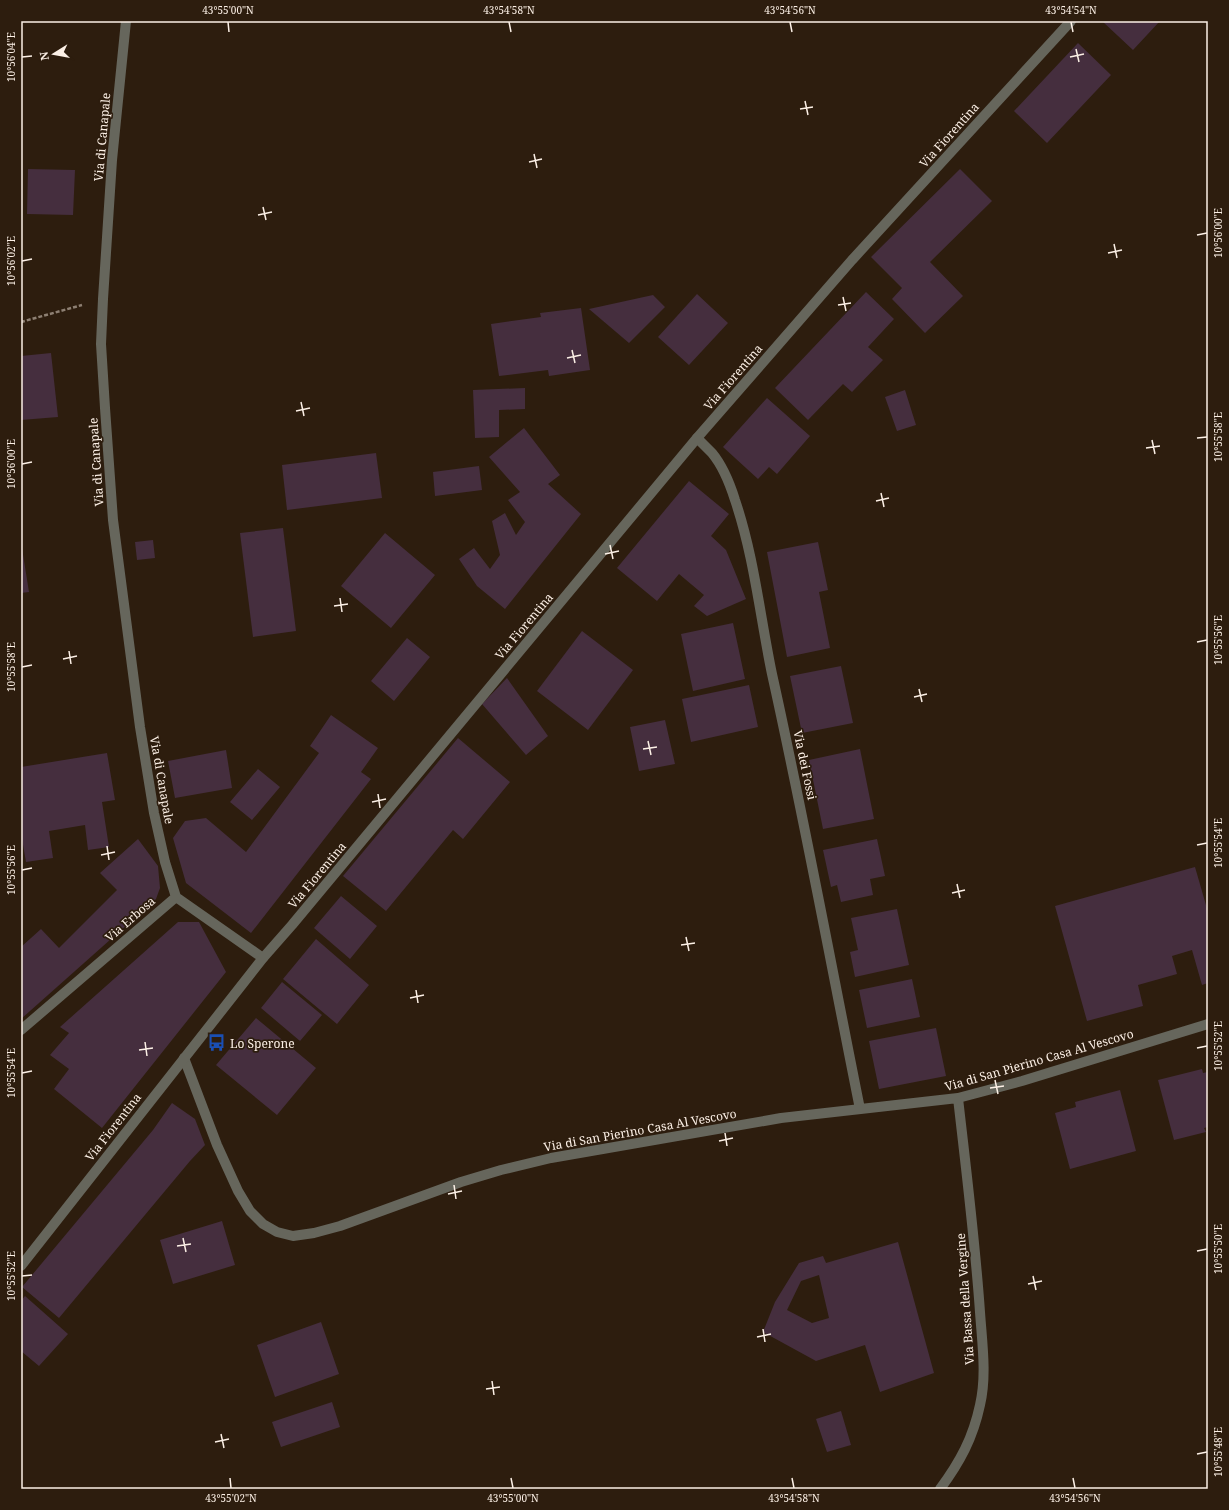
<svg xmlns="http://www.w3.org/2000/svg" width="1229" height="1510" font-family="'Noto Serif',serif">
<style>
.building{fill:#452e3e;fill-rule:evenodd}
.lines{fill:none;stroke-linecap:round;stroke-linejoin:round}
.path{stroke:#8d7f72;stroke-width:2.5;stroke-dasharray:4 2;stroke-linecap:butt}
.minor{stroke:#66665c;stroke-width:10}
.tertiary{stroke:#66665c;stroke-width:10}
.ticks{fill:none;stroke:#fcf0e6;stroke-width:1.5}
.labels{text-anchor:middle;dominant-baseline:central;stroke-width:3.5;stroke-linejoin:round;paint-order:stroke}
.street-label{font-size:12px;fill:#fcf0e6;stroke:#2d1d0e}
.poi-label{font-size:12px;fill:#fcf0e6;stroke:#2d1d0e;text-anchor:start}
.neatline{fill:none;stroke:#fcf0e6;stroke-width:1.5}
.ticks-label{font-size:10px;text-anchor:middle;fill:#fcf0e6}
</style>
<rect width="100%" height="100%" fill="#2d1d0e"/>
<path class="building" d="M1102,21h58l-27,29z
M1078,43l33,32 -64,68 -33,-32z
M28,169l47,1 -2,45 -46,-1z
M960,169l32,32 -62,61 33,34 -38,37 -33,-34 10,-11 -31,-31z
M866,292l28,27 -26,28 15,13 -31,32 -9,-8 -35,36 -33,-32z
M697,294l31,29 -39,42 -31,-28z
M653,295l12,12 -36,36 -40,-34z
M581,308l9,62 -41,6 -1,-6 -49,6 -8,-52 50,-7 -1,-4z
M51,353l7,64 -37,3v-64z
M525,388v21l-26,1v27l-24,1 -2,-48z
M905,390l11,35 -19,6 -12,-34z
M767,398l43,38 -33,38 -8,-7 -11,12 -35,-32z
M524,428l36,47 -12,9 33,30 -76,95 -28,-23 -18,-27 15,-11 16,21 10,-14 -8,-34 13,-8 11,22 9,-13 -17,-22 12,-8 -31,-35z
M376,453l6,45 -95,12 -5,-45z
M479,466l3,24 -47,6 -2,-24z
M689,481l40,33 -18,22 15,14 20,49 -39,17 -13,-10 10,-11 -25,-21 -22,27 -40,-33z
M283,528l13,103 -43,6 -13,-104z
M385,533l50,42 -44,53 -50,-42z
M153,540l2,18 -18,2 -2,-18z
M21,542l8,50 -8,1z
M818,542l10,48 -9,2 11,56 -43,9 -20,-105z
M733,623l12,56 -52,12 -12,-57z
M582,631l51,39 -45,60 -51,-39z
M407,638l23,19 -36,44 -23,-20z
M841,666l12,57 -51,10 -12,-57z
M507,678l41,58 -22,19 -44,-51z
M749,685l9,42 -67,15 -9,-43z
M331,715l47,33 -17,24 10,7 -120,154 -65,-50 -13,-45 12,-17 21,-3 40,34 73,-99 -9,-7z
M665,720l10,44 -36,7 -9,-44z
M458,738l52,44 -47,57 -10,-9 -67,81 -43,-35z
M860,749l14,70 -51,10 -14,-69z
M226,750l6,38 -57,10 -7,-37z
M107,753l8,47 -13,2 7,45 -21,3 -3,-25 -36,6 4,27 -27,4 -5,-29v-66z
M258,769l22,18 -28,33 -22,-18z
M138,839l20,27 2,22 -4,11 -135,120v-72l20,-18 18,19 58,-58 -17,-17z
M877,839l8,37 -15,3 3,16 -32,7 -4,-17 -6,2 -8,-37z
M1195,867l13,45v71l-6,2 -10,-35 -20,6 5,18 -39,11 5,21 -56,15 -32,-115z
M341,896l36,30 -27,33 -36,-31z
M897,909l12,56 -54,12 -5,-25 8,-2 -7,-32z
M178,922h21l27,50 -124,156 -48,-39 15,-20 -19,-14 19,-22 -9,-6z
M316,939l53,46 -32,39 -54,-45z
M912,979l8,38 -53,11 -8,-38z
M282,982l40,33 -22,26 -39,-33z
M256,1018l60,50 -39,47 -61,-50z
M936,1028l10,48 -67,13 -10,-48z
M1202,1069l1,4 5,-1v55l-4,1 2,4 -32,8 -16,-60z
M1120,1090l16,61 -66,18 -15,-56 21,-6 -1,-5z
M172,1103l23,16 10,26 -15,16 -131,157 -37,-31 131,-157z
M222,1221l13,44 -62,19 -13,-44z
M898,1242l36,131 -54,19 -15,-47 -49,16 -53,-29 12,-30 24,-39 24,-7 3,7zM819,1275l10,43 -17,5 -25,-13 14,-29z
M25,1296l43,38 -29,32 -18,-15v-50z
M321,1322l18,52 -64,23 -18,-52z
M332,1402l8,25 -59,20 -9,-25z
M841,1411l10,34 -24,7 -11,-33z"/>
<g class="lines">
<path class="path" d="M21,322l61,-17"/>
<path class="minor" d="M126,21l-14,139 -9,139 -2,45 4,64 8,112 27,207 14,86 11,49 11,35
M697,438c5,5 10,10 15,15 10,12 18,31 23,47 19,56 25,116 37,174 32,144 59,290 88,435
M21,1030l155,-133 87,61
M184,1058l33,87 21,46 12,20 13,13 14,8 16,4 21,-3 26,-7 121,-44 40,-12 50,-12 230,-40 177,-20 64,-17 186,-57
M940,1489c20,-27 33,-51 40,-84 7,-30 2,-63 0,-93 -5,-72 -14,-143 -22,-214"/>
<path class="tertiary" d="M21,1266l242,-308 29,-33 405,-487 155,-178 219,-239"/>
</g>
<path class="ticks" d="M228,22l1,10M509,22l2,10M790,22l2,10M1071,22l2,10M1076,49l3,13M22,57l10,-1M1070,57l14,-3M805,101l3,14M800,109l13,-2M534,154l3,14M529,162l13,-3M263,207l3,13M258,215l14,-3M1197,235l10,-2M1114,244l3,14M1108,253l14,-3M22,261l10,-2M843,297l3,14M838,305l13,-2M572,350l3,13M567,358l14,-3M301,402l3,14M296,411l14,-3M1197,438l10,-1M1152,440l3,14M1146,448l14,-2M22,464l10,-2M881,493l3,14M876,501l13,-3M610,545l3,14M605,554l14,-3M340,598l2,14M334,606l14,-2M1197,642l10,-2M69,651l2,13M63,659l14,-3M22,667l10,-2M919,689l3,13M914,697l13,-3M648,741l3,14M643,749l14,-2M378,794l2,14M372,802l14,-3M1197,845l10,-2M107,846l2,14M101,855l14,-3M22,870l10,-2M957,884l3,14M952,893l13,-3M686,937l3,14M681,945l14,-2M416,990l2,13M410,998l14,-3M145,1042l2,14M1197,1048l10,-2M139,1050l14,-2M22,1073l10,-2M995,1080l3,14M990,1088l14,-2M725,1133l2,13M719,1141l14,-3M454,1185l2,14M448,1194l14,-3M183,1238l3,14M177,1246l14,-2M1197,1251l10,-2M22,1276l10,-1M1033,1276l3,14M1028,1284l14,-3M763,1329l2,13M757,1337l14,-3M492,1381l2,14M486,1389l14,-2M221,1434l3,14M215,1442l14,-3M1197,1454l10,-2M230,1478l1,10M511,1478l2,10M792,1478l2,10M1073,1478l2,10"/>
<defs>
<symbol id="bus-bare" viewBox="-9 -9 18 18"><path d="M-5-6H5V4H4V6H2V4H-2V6H-4V4H-5ZM-3.5-4V0h7V-4ZM-3.5 1.2v1.5H-2V1.2ZM2 1.2v1.5H3.5V1.2Z" fill="#1a4fb4" stroke="#2d1d0e" stroke-width="2.5" paint-order="stroke"/></symbol>
</defs>
<g fill-rule="evenodd">
<use href="#bus-bare" x="204" y="1030" width="25" height="25"/>
</g>
<g class="labels">
<g class="street-label">
<text transform="translate(949 135) rotate(-48)">Via Fiorentina</text>
<text transform="translate(102 137) rotate(-85)">Via di Canapale</text>
<text transform="translate(733 377) rotate(-49)">Via Fiorentina</text>
<text transform="translate(96 462) rotate(-94)">Via di Canapale</text>
<text transform="translate(524 626) rotate(-50)">Via Fiorentina</text>
<text transform="translate(805 765) rotate(78)">Via dei Fossi</text>
<text transform="translate(162 780) rotate(80)">Via di Canapale</text>
<text transform="translate(317 875) rotate(-50)">Via Fiorentina</text>
<text transform="translate(130 919) rotate(-41)">Via Erbosa</text>
<text transform="translate(1039 1060) rotate(-16)">Via di San Pierino Casa Al Vescovo</text>
<text transform="translate(113 1127) rotate(-52)">Via Fiorentina</text>
<text transform="translate(640 1130) rotate(-10)">Via di San Pierino Casa Al Vescovo</text>
<text transform="translate(965 1299) rotate(-94)">Via Bassa della Vergine</text>
</g>
<g class="poi-label">
<text x="230" y="1043">Lo Sperone</text>
</g>
</g>
<rect width="1229" height="1510" fill="none" stroke="#2d1d0e" stroke-width="44"/>
<g transform="translate(54 54) rotate(259)" stroke="#2d1d0e" stroke-width="3" paint-order="stroke">
<path d="M0-3L7 15L0 10L-7 15Z" fill="#fcf0e6"/>
<text y="-6" font-size="11" font-weight="bold" text-anchor="middle" fill="#fcf0e6">N</text>
</g>
<rect x="22" y="22" width="1185" height="1466" class="neatline"/>
<g class="ticks-label">
<text x="228" y="14">43°55'00"N</text>
<text x="509" y="14">43°54'58"N</text>
<text x="790" y="14">43°54'56"N</text>
<text x="1071" y="14">43°54'54"N</text>
<text transform="translate(11 57) rotate(-90)" y="4">10°56'04"E</text>
<text transform="translate(1218 233) rotate(-90)" y="4">10°56'00"E</text>
<text transform="translate(11 261) rotate(-90)" y="4">10°56'02"E</text>
<text transform="translate(1218 437) rotate(-90)" y="4">10°55'58"E</text>
<text transform="translate(11 464) rotate(-90)" y="4">10°56'00"E</text>
<text transform="translate(1218 640) rotate(-90)" y="4">10°55'56"E</text>
<text transform="translate(11 667) rotate(-90)" y="4">10°55'58"E</text>
<text transform="translate(1218 843) rotate(-90)" y="4">10°55'54"E</text>
<text transform="translate(11 870) rotate(-90)" y="4">10°55'56"E</text>
<text transform="translate(1218 1046) rotate(-90)" y="4">10°55'52"E</text>
<text transform="translate(11 1073) rotate(-90)" y="4">10°55'54"E</text>
<text transform="translate(1218 1249) rotate(-90)" y="4">10°55'50"E</text>
<text transform="translate(11 1276) rotate(-90)" y="4">10°55'52"E</text>
<text transform="translate(1218 1452) rotate(-90)" y="4">10°55'48"E</text>
<text x="231" y="1502">43°55'02"N</text>
<text x="513" y="1502">43°55'00"N</text>
<text x="794" y="1502">43°54'58"N</text>
<text x="1075" y="1502">43°54'56"N</text>
</g>
</svg>
